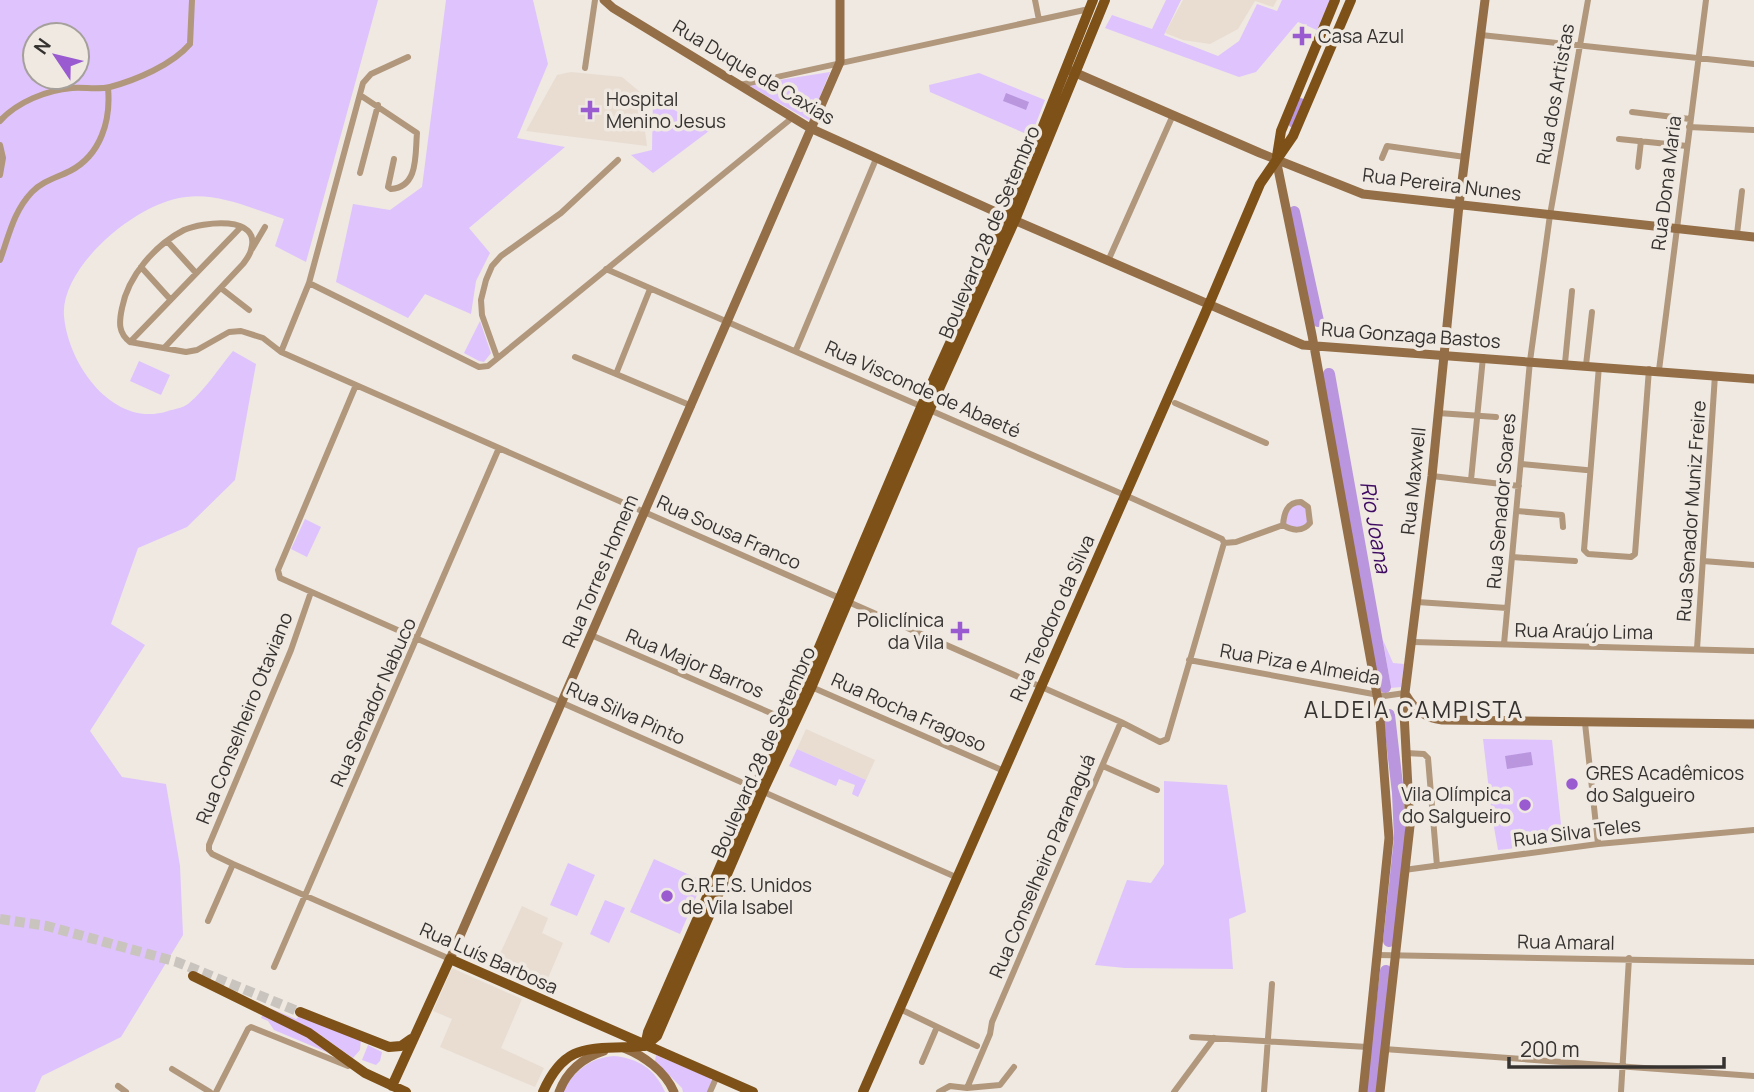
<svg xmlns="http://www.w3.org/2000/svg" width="1754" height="1092" font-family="Manrope,sans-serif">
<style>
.built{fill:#e9ddd1}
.green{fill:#dfc3fd;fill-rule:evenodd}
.water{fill:#ba96de}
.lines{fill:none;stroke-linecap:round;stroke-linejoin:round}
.river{stroke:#ba96de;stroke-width:12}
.primary-tunnel{stroke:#cac4be;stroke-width:10;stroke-dasharray:10 5;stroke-linecap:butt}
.street{stroke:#b1977c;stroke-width:6}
.secondary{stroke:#946e46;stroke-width:9}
.primary{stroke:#7e5118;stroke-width:10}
.poi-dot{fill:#9a5bd1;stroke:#efe9e2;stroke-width:2.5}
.labels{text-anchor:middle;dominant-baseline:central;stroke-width:7;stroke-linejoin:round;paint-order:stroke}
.poi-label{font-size:19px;fill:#353230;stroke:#efe9e2;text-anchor:start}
.street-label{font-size:19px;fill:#353230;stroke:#efe9e2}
.water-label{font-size:21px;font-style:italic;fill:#3f0a61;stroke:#efe9e2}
.quarter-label{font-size:23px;letter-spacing:2px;fill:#353230;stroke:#efe9e2}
</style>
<rect width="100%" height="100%" fill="#efe9e2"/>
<path class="built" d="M1183,0h94l-4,7 -18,-6 -17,28 -28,15 -27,-4 -18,-7z
M571,72l51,5 18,15 7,54 -121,-15 31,-56z
M806,729l69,31 -9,20 -69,-31z
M522,906l26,12 -6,15 21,10 -21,49 -49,-23z
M452,968l70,31 -21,49 43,20 -9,19 -95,-40 12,-28 -19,-8z"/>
<path class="green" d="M0,0h378l-72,262 -31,-16 9,-27c-31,-10 -65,-26 -98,-22 -47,4 -126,69 -122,119 4,49 50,113 104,95 6,-2 15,-3 20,-7 17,-14 31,-36 45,-53l23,13 -21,116 -48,47 -49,21 -27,76 34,21 -55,86 32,46 44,7 14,82 3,69 -62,102 -79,39 -7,16h-35zM35,35h42v42h-42z
M446,0h87l15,64 -31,74 48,9 -96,81 21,25 -14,28 -5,33 -46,-20 -17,24 -72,-36 17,-78 37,6 32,-23z
M1166,0h15l-17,35 54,21 21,-15 18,-37 20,7 5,-11h48l-13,30 -19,-8 -42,50 -17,5 -134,-49 7,-13 40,14z
M830,72l-20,49 -62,-36z
M979,73l66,27 -14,36 -101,-44 -1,-7z
M653,97l56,34 -56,42 -22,-18 21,-5z
M480,321l11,32 -7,9 -5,-1 -15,-8z
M139,361l31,14 -9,20 -31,-14z
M1299,503l5,3 5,14 -3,5 -12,3 -9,-5 4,-14z
M305,519l16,8 -14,30 -16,-8z
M1383,640l10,23 11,1 -3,23 -10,1z
M1483,739l69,1 11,103 -65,7 -6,-34z
M797,749l69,31 -8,17 -6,-3 3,-9 -16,-6 -3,7 -47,-20z
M1164,781l63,4 19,127 -17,7 4,50 -108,-1 -30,-3 32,-85 24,3 13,-19z
M654,859l49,22 -23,53 -50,-22z
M568,863l27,12 -18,41 -27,-11z
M605,900l20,8 -16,35 -19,-9z
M270,1008l26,11 4,-3 61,23 -1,11 -7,8 -34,-24z
M263,1014l50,26 23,16 -62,-26 -6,-9 -7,-3z
M368,1045l14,7 -2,9 -4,4 -14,-5z
M656,1055l54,23 2,3 -5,11h-24l-1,-4 -27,-27z
M614,1056c24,2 42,14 51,36h-103c13,-21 27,-34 52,-36z"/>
<path class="water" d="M1006,93l23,9 -3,8 -23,-9z
M1531,752l2,13 -26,4 -2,-13z"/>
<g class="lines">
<path class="river" d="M1294,122l6,-18
M1294,212l24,109
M1329,374l56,313
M1389,715l9,78 2,45 -11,103
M1372,1092l14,-121"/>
<path class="primary-tunnel" d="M0,919l47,7 130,36 123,50"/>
<path class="street" d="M1035,0l4,20
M1481,35l273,29
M585,68l10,-68
M740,85l349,-76
M360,95l57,38c-2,21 2,54 -26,56l-3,-2 6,-28
M1632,112l58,7
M0,121c17,-19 47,-31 72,-33 12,-1 26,2 38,-1 26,-7 62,-22 80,-43l2,-44
M1689,127l65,3
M1619,139l68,7
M0,145l3,13 -3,17
M1382,158l5,-12 78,11
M1638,167l3,-26
M360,173l18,-68
M1737,234l5,-43
M167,241l29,32
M252,249l13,-22
M0,260c9,-24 13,-48 32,-68 11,-11 24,-14 38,-21 31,-16 41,-51 38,-83
M1108,261l65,-146
M141,267l29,32
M606,269l530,231 86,39 2,4
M309,283l54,-200 8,-9 37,-17
M222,289l27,21
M650,289l-34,85 76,32
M130,342l111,-115
M165,347l78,-83c3,-4 7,-9 8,-14 11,-36 -49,-28 -67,-20 -29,15 -56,46 -62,78 -3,14 -4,25 8,34l56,10 11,-2 32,-18 12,-1 22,7 18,14 840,370 39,20 7,-3 57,-196
M796,350l80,-191
M281,352l28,-69 170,84 9,-1 304,-248
M497,357l-15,-42 -1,-15 5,-20 6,-14 9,-10 60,-43 57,-53
M575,357l41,17
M1565,363l7,-72
M1586,365l6,-53
M1599,366l-15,184 4,4 43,3 4,-3 14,-185
M1659,370l47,-370
M356,385l-78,185 2,8 678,300
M1175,403l91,40
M1438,413l58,4
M1522,464l64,6
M1432,476l87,10
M1471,480l12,-123
M1517,511l45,4 1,12
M1224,543l12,-1 47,-17c9,6 20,7 27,-2l-2,-16 -7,-5c-14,0 -17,11 -18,23
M1512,557l63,4
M1703,561l51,4
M311,592l-20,58 -82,195v5l3,4 21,10 217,95
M1417,602l90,6
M591,635l196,85
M1413,642l341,9
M1504,644l26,-283 20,-146 38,-215
M1697,649l18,-274
M1189,660l195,36 21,-3
M810,688l6,1 188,82
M1585,723l13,121
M1406,753l18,1 4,4 9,108
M1103,766l54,24
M1404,870l194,-26 156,-14
M208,921l25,-57
M1377,955l377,7
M274,967l225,-519
M900,1009l77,37
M1192,1037l176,10
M1384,1049l370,27
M922,1062l15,-35
M172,1069l38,23
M118,1086l8,6
M967,1088l33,-3 14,-18
M216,1092l32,-63 3,-2 97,39
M710,1092l7,-16
M939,1092l11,-6 17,2 23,-54 2,-12 129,-300
M1174,1092l40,-54
M1264,1092l8,-108
M1621,1092l8,-134"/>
<path class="secondary" d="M604,0l9,8 197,120 197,89 296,128 451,34
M1069,70l191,83 103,41 391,43
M1276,159l36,176 67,371 10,132 -26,254
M1406,695c9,15 19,23 36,25l312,4
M450,959l390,-897v-62
M624,1048c20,8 41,23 50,44
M559,1092c8,-21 23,-34 45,-41
M1380,1092l30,-266 -6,-113 1,-20 27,-217 27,-271 26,-205"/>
<path class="primary" d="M1277,156l4,-25 54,-131
M193,976l116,57 56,40 41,19
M300,1012l89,35 12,-1 10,-7
M645,1046l12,-10 106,-245 48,-103 119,-279 85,-189 90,-220
M645,1046l3,-14 107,-245 46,-97 121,-285 85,-188 86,-217
M392,1086l58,-127 303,133
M543,1092c24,-54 51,-41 100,-46
M863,1092l341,-776 56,-132 33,-48 58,-136"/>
</g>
<g class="poi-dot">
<path d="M1298.5 25.5h7v7h7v7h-7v7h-7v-7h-7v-7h7z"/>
<path d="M586.5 99.5h7v7h7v7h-7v7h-7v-7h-7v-7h7z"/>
<path d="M956.5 620.5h7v7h7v7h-7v7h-7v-7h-7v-7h7z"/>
<circle cx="1572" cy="784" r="7"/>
<circle cx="1525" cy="805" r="7"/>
<circle cx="667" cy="896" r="7"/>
</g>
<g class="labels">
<g class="poi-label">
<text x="1318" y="36">Casa Azul</text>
<text x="606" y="99">Hospital<tspan x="606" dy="22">Menino Jesus</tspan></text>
<text x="944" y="620" text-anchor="end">Policlínica<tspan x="944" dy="22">da Vila</tspan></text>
<text x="1586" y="773">GRES Acadêmicos<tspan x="1586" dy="22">do Salgueiro</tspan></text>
<text x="1511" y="794" text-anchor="end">Vila Olímpica<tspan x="1511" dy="22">do Salgueiro</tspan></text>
<text x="681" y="885">G.R.E.S. Unidos<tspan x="681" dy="22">de Vila Isabel</tspan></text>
</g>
<g class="street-label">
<text transform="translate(754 72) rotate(31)">Rua Duque de Caxias</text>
<text transform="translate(1555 94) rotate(-80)">Rua dos Artistas</text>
<text transform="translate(1666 183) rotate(-83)">Rua Dona Maria</text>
<text transform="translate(1442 184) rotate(7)">Rua Pereira Nunes</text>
<text transform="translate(989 232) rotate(-67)">Boulevard 28 de Setembro</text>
<text transform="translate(1411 335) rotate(4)">Rua Gonzaga Bastos</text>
<text transform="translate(923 389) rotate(24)">Rua Visconde de Abaeté</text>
<text transform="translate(1413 481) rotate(-84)">Rua Maxwell</text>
<text transform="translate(1501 501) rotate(-85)">Rua Senador Soares</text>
<text transform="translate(1691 511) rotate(-86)">Rua Senador Muniz Freire</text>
<text transform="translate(729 532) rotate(24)">Rua Sousa Franco</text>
<text transform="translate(600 571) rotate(-67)">Rua Torres Homem</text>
<text transform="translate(1052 618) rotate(-66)">Rua Teodoro da Silva</text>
<text transform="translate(1584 631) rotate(1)">Rua Araújo Lima</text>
<text transform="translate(695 663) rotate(23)">Rua Major Barros</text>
<text transform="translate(1300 664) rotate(10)">Rua Piza e Almeida</text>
<text transform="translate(373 702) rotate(-66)">Rua Senador Nabuco</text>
<text transform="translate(909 712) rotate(24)">Rua Rocha Fragoso</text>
<text transform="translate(626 713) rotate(24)">Rua Silva Pinto</text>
<text transform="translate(244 718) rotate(-68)">Rua Conselheiro Otaviano</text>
<text transform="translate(763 752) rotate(-66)">Boulevard 28 de Setembro</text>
<text transform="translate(1577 832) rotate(-7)">Rua Silva Teles</text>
<text transform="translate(1042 866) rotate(-67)">Rua Conselheiro Paranaguá</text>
<text transform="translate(1566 942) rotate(1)">Rua Amaral</text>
<text transform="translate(489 958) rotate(24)">Rua Luís Barbosa</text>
</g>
<g class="water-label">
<text transform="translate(1376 527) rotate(80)">Rio Joana</text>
</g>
<g class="quarter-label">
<text x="1414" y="709">ALDEIA CAMPISTA</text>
</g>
</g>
<g transform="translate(56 56) rotate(305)"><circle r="33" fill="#efe9e2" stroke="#a5a09b" stroke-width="2"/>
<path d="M0-5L12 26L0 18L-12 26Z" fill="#9a5bd1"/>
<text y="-10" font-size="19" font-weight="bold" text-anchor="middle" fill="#353230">N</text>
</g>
<path d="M1509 1057v10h215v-10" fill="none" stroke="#353230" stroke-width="3.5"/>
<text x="1520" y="1057" font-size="21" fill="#353230" stroke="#efe9e2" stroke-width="5" paint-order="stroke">200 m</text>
</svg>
